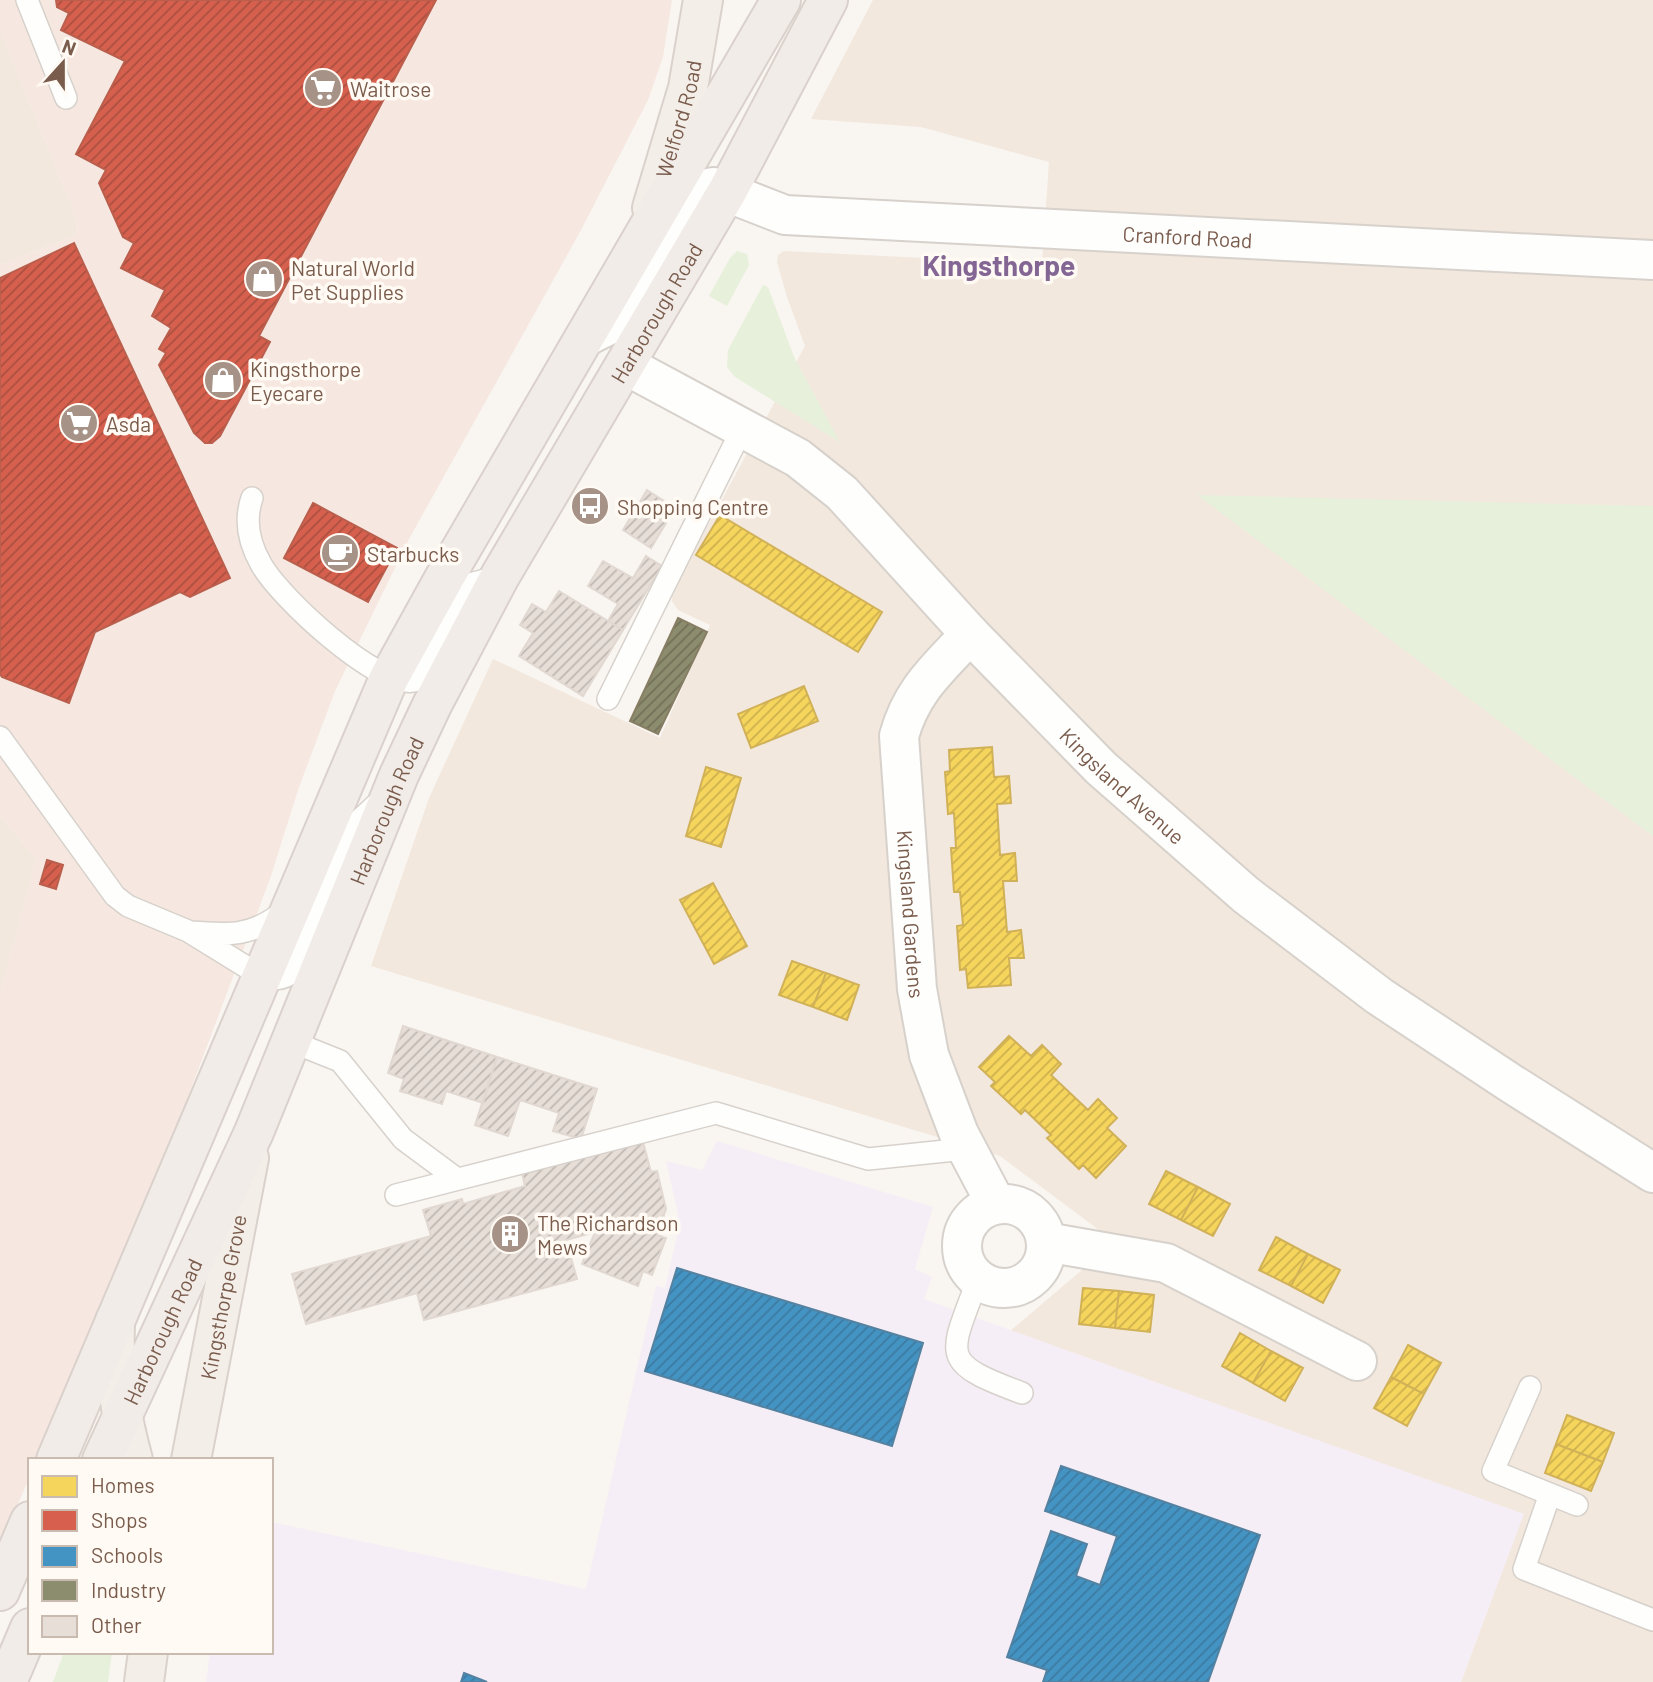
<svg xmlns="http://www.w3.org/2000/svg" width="1653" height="1682" font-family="Barlow,sans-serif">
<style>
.residential{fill:#f2e8de}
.commercial{fill:#f6e8e1}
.education{fill:#f6eef6}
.green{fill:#e7f0db}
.homes{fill:url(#homes-hatch);stroke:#d1b158;stroke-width:2}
.shops{fill:url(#shops-hatch);stroke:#ba5f4d;stroke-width:2}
.schools{fill:url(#schools-hatch);stroke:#5482a0;stroke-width:2}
.industry{fill:url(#industry-hatch);stroke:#877e64;stroke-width:2}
.building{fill:url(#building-hatch);stroke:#e2d8d2;stroke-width:2}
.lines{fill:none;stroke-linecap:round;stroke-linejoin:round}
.service-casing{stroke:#d7d1cb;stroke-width:24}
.minor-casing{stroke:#d7d1cb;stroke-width:42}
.primary-casing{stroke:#dad1cc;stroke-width:42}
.trunk-casing{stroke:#dad1cc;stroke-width:42}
.service{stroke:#fefefd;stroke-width:21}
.minor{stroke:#fefefd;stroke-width:38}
.primary{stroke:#f3eee8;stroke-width:38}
.trunk{stroke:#f2ece8;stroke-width:38}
.labels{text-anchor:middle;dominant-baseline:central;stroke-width:7;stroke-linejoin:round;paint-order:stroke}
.poi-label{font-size:21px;fill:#7a5c4d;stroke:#fffaf3;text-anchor:start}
.street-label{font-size:21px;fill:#7a5c4d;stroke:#fffaf3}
.district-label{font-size:28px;font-weight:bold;fill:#846695;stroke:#fffaf3}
</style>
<defs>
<pattern id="homes-hatch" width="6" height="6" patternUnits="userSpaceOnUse" patternTransform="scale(1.75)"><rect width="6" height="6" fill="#f6d55c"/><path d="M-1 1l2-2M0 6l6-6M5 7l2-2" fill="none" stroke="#ccb04e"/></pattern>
<pattern id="shops-hatch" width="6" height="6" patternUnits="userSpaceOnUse" patternTransform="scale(1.75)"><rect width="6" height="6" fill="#d6604d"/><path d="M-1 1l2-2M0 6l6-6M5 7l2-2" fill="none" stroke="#aa4f40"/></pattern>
<pattern id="schools-hatch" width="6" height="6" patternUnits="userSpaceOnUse" patternTransform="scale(1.75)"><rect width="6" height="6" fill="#4393c3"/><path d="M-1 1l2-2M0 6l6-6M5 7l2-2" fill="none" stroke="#3d7ba1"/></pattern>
<pattern id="industry-hatch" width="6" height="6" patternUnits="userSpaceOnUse" patternTransform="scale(1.75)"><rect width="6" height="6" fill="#8c8c6e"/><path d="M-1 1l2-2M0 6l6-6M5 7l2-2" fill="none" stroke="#727058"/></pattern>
<pattern id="building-hatch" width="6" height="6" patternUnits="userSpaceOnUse" patternTransform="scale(1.75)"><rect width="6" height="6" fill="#e6ded7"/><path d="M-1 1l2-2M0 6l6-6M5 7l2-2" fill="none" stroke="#bfb7b1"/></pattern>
</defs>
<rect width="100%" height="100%" fill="#f9f5f0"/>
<path class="residential" d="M873,0h780v1682h-192l62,-168 -513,-183 105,-89 -115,-86 -629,-190 58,-168 64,-139 167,79 50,-113 -32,-15 -6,-9v-9l133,-246 -18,-49 -10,-35 1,-7 6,-4 258,13 7,-102 -128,-35 -110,-8z
M0,30l78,192 -2,13 -76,30z
M0,816l36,43 -36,137z"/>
<path class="commercial" d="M0,0h672l-9,57 -15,43 -68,132 -171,307 -74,152 -37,99 -27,86 -102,271 -132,313h-7v16l-30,70v-550l36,-137 -36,-43v-551l76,-30 2,-13 -78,-192z"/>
<path class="education" d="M717,1141l216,66 -18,62 17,8 -8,22 600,215 -63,168h-1255l4,-30h61v-130l315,67 70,-303 9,2 12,-52 1,-22 -12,-53 36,9z"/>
<path class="green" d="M737,251l10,3 2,11 -22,41 -18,-10 21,-38z
M763,285l5,2 26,70 46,85 -105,-65 -8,-10 1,-17z
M1197,495l456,11v330z
M64,1652h48l-4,30h-55z"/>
<path class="homes" d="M720,515l162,97 -24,40 -162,-97z
M804,686l14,35 -67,27 -13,-34z
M992,747l2,30 15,-1 2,27 -14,1 3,51 15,-2 2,28h-14l4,51 14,-2 3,28h-15l2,27 -43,3 -2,-19 -6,1 -3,-44 6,-1 -3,-33h-6l-3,-44h5l-2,-35 -6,1 -3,-42 5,-1 -1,-21z
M706,767l35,11 -20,69 -35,-11z
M713,883l34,63 -33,18 -34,-64z
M792,961l34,12 -13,34 -34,-12z
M826,973l33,12 -12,35 -34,-13z
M1009,1036l22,20 11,-11 19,19 -10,11 37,35 10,-11 19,19 -10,10 19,18 -30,32 -13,-13 -4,4 -32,-31 4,-3 -26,-25 -4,4 -30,-28 4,-4 -16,-15z
M1166,1171l32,16 -17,33 -32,-16z
M1198,1187l32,17 -17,32 -32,-16z
M1276,1237l32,17 -17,32 -32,-16z
M1308,1254l32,16 -17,33 -32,-17z
M1083,1288l36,3 -4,37 -36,-4z
M1119,1291l35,4 -4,37 -35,-4z
M1240,1333l31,18 -18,32 -31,-17z
M1408,1345l33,18 -17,31 -33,-17z
M1271,1351l32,17 -18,33 -32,-18z
M1391,1377l33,17 -17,32 -33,-18z
M1567,1415l47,18 -11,29 -47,-18z
M1556,1444l47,18 -12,29 -46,-18z"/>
<path class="shops" d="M56,0h380l-177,336 11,6 -50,94 -8,7h-7l-11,-10 -35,-68 7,-12 -7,-4 12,-21 -19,-12 13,-26 -44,-22 13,-25 -11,-6 -24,-54 7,-13 -30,-16 49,-93 -64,-31 8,-17 -12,-6z
M74,243l156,335 -40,19 -10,-5 -85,40 -26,71 -67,-26 -2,-3v-396z
M313,503l84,45 -29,54 -84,-44z
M47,860l16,5 -7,24 -16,-5z"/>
<path class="schools" d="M677,1268l246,75 -31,103 -247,-75z
M1061,1466l199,69 -52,147h-165l4,-12 -40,-13 44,-126 36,13 -11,32 24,9 17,-49 -72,-25z
M464,1673l23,9h-26z"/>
<path class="industry" d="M678,618l29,14 -49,102 -28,-13z"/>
<path class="building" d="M647,490l28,18 -24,40 -28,-18z
M646,556l16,10 -39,64 -15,-9 10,-17 -30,-18 15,-25 30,17z
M559,591l64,39 -40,66 -64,-40 14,-23 -13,-8 12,-21 14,8z
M403,1026l94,31 -14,46 -37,-12 -4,13 -42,-13 4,-12 -16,-6z
M497,1057l100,32 -16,50 -28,-8 6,-18 -39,-13 -12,36 -33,-11z
M643,1142l8,30 6,-1 9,38 -9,26 9,3 -14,37 -9,-4 -5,15 -56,-22 13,-32 -29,8 11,39 -153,41 -7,-27 -111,31 -14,-50 139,-38 -8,-26 39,-11 1,5 62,-18 -3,-13z"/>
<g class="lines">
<defs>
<path id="service" d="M27,0l39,98
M252,498c-8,23 -3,45 9,66 17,32 117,125 153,117l56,-97 30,-8
M608,699l135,-272
M0,737l115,159 13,10 60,25 73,45c13,3 21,5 31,-4l61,-146 27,-25
M190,932c39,3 62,5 94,-21
M290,1041l50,20 63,78 54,40
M396,1195l320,-82 152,46 97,-10
M978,1279c-29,78 -40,83 44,114
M1530,1387l-37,84 84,34
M1550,1494l-26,75 129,51"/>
<g id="minor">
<path id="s1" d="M585,337l42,-21 63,-112 11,-14 12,-3 72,28 868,45"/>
<path id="s2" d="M627,366l171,92 44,35 128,141 131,134 145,127 133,101 133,88 141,89"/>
<path id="s3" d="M970,634c-31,34 -58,55 -71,102l18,253 12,66 30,79 37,70"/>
<circle cx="1004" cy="1246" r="42"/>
<path d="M1046,1242l120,21 191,98"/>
</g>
<g id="primary">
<path id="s4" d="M652,208l36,-120 15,-88"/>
<path d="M115,1321c-2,49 5,91 18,139"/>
<path id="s5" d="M191,1460l58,-302"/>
<path d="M144,1682l4,-30"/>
</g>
<g id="trunk">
<path d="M56,1460l333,-782 57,-103 335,-575"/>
<path id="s6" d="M102,1460l152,-328 145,-357 33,-70 68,-129 228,-386 100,-190"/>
<path d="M0,1591l30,-70"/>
<path d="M7,1682l23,-54"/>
</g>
</defs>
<use href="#service" class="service-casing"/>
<use href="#minor" class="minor-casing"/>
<use href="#primary" class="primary-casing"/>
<use href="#trunk" class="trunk-casing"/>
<use href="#service" class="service"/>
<use href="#minor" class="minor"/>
<use href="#primary" class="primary"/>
<use href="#trunk" class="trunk"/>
</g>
<defs>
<symbol id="supermarket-disc" viewBox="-11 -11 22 22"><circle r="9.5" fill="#a69286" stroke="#fffaf3"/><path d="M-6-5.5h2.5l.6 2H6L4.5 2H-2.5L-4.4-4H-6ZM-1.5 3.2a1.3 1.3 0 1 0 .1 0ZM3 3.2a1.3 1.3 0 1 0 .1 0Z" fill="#fff"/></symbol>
<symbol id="shop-disc" viewBox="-11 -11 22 22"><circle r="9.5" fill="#a69286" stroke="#fffaf3"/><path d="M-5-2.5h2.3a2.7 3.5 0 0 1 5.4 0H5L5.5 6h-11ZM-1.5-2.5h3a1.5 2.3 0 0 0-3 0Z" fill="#fff"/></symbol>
<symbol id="bus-disc" viewBox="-11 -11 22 22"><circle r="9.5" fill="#a69286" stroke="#fffaf3"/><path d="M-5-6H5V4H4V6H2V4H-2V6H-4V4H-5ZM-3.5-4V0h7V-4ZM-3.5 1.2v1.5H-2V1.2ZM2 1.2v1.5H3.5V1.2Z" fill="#fff"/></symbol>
<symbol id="cafe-disc" viewBox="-11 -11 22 22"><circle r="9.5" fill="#a69286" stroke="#fffaf3"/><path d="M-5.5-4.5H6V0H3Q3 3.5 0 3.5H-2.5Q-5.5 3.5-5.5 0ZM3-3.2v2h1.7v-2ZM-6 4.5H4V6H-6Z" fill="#fff"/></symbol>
<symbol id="building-disc" viewBox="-11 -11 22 22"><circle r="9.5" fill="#a69286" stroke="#fffaf3"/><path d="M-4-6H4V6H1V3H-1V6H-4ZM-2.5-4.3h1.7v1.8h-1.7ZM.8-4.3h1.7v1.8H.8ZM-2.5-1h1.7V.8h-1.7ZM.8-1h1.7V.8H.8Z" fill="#fff"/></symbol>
</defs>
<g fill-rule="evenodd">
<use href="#supermarket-disc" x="301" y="66" width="44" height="44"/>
<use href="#shop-disc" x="242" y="257" width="44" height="44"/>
<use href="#shop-disc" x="201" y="358" width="44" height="44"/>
<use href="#supermarket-disc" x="57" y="401" width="44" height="44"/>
<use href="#bus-disc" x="568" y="484" width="44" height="44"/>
<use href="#cafe-disc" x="318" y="531" width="44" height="44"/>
<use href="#building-disc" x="488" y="1212" width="44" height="44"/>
</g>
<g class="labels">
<g class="poi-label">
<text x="350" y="88">Waitrose</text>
<text x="291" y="267">Natural World<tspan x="291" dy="24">Pet Supplies</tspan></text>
<text x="250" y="368">Kingsthorpe<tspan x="250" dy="24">Eyecare</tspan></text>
<text x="106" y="423">Asda</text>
<text x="617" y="506">Shopping Centre</text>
<text x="367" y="553">Starbucks</text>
<text x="537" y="1222">The Richardson<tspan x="537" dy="24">Mews</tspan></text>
</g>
<g class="street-label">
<text stroke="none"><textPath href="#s4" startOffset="93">Welford Road</textPath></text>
<text stroke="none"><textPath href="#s1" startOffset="686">Cranford Road</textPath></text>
<text stroke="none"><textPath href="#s6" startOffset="1276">Harborough Road</textPath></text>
<text stroke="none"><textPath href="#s2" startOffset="656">Kingsland Avenue</textPath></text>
<text stroke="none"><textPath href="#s6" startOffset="709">Harborough Road</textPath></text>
<text stroke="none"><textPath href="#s3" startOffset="304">Kingsland Gardens</textPath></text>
<text stroke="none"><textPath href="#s5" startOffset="166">Kingsthorpe Grove</textPath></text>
<text stroke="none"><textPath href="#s6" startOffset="142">Harborough Road</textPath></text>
</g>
<g class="district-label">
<text x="999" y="265">Kingsthorpe</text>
</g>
</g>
<rect x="28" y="1458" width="245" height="196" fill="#fffaf3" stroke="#cabbb1" stroke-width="2"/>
<rect x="42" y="1476" width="35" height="21" fill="#f6d55c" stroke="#cabbb1" stroke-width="2"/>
<text x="91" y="1493" font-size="21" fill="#7a5c4d">Homes</text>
<rect x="42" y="1510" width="35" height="21" fill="#d6604d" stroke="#cabbb1" stroke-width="2"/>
<text x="91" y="1528" font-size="21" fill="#7a5c4d">Shops</text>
<rect x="42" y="1546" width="35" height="21" fill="#4393c3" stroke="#cabbb1" stroke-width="2"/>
<text x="91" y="1563" font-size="21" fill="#7a5c4d">Schools</text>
<rect x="42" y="1580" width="35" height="21" fill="#8c8c6e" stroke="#cabbb1" stroke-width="2"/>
<text x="91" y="1598" font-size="21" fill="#7a5c4d">Industry</text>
<rect x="42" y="1616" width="35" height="21" fill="#e6ded7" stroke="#cabbb1" stroke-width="2"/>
<text x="91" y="1633" font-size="21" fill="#7a5c4d">Other</text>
<g transform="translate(63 63) rotate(21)" stroke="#fffaf3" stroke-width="5" paint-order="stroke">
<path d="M0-5L12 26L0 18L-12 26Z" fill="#7a5c4d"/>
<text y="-10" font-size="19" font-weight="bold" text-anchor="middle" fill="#7a5c4d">N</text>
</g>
</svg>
